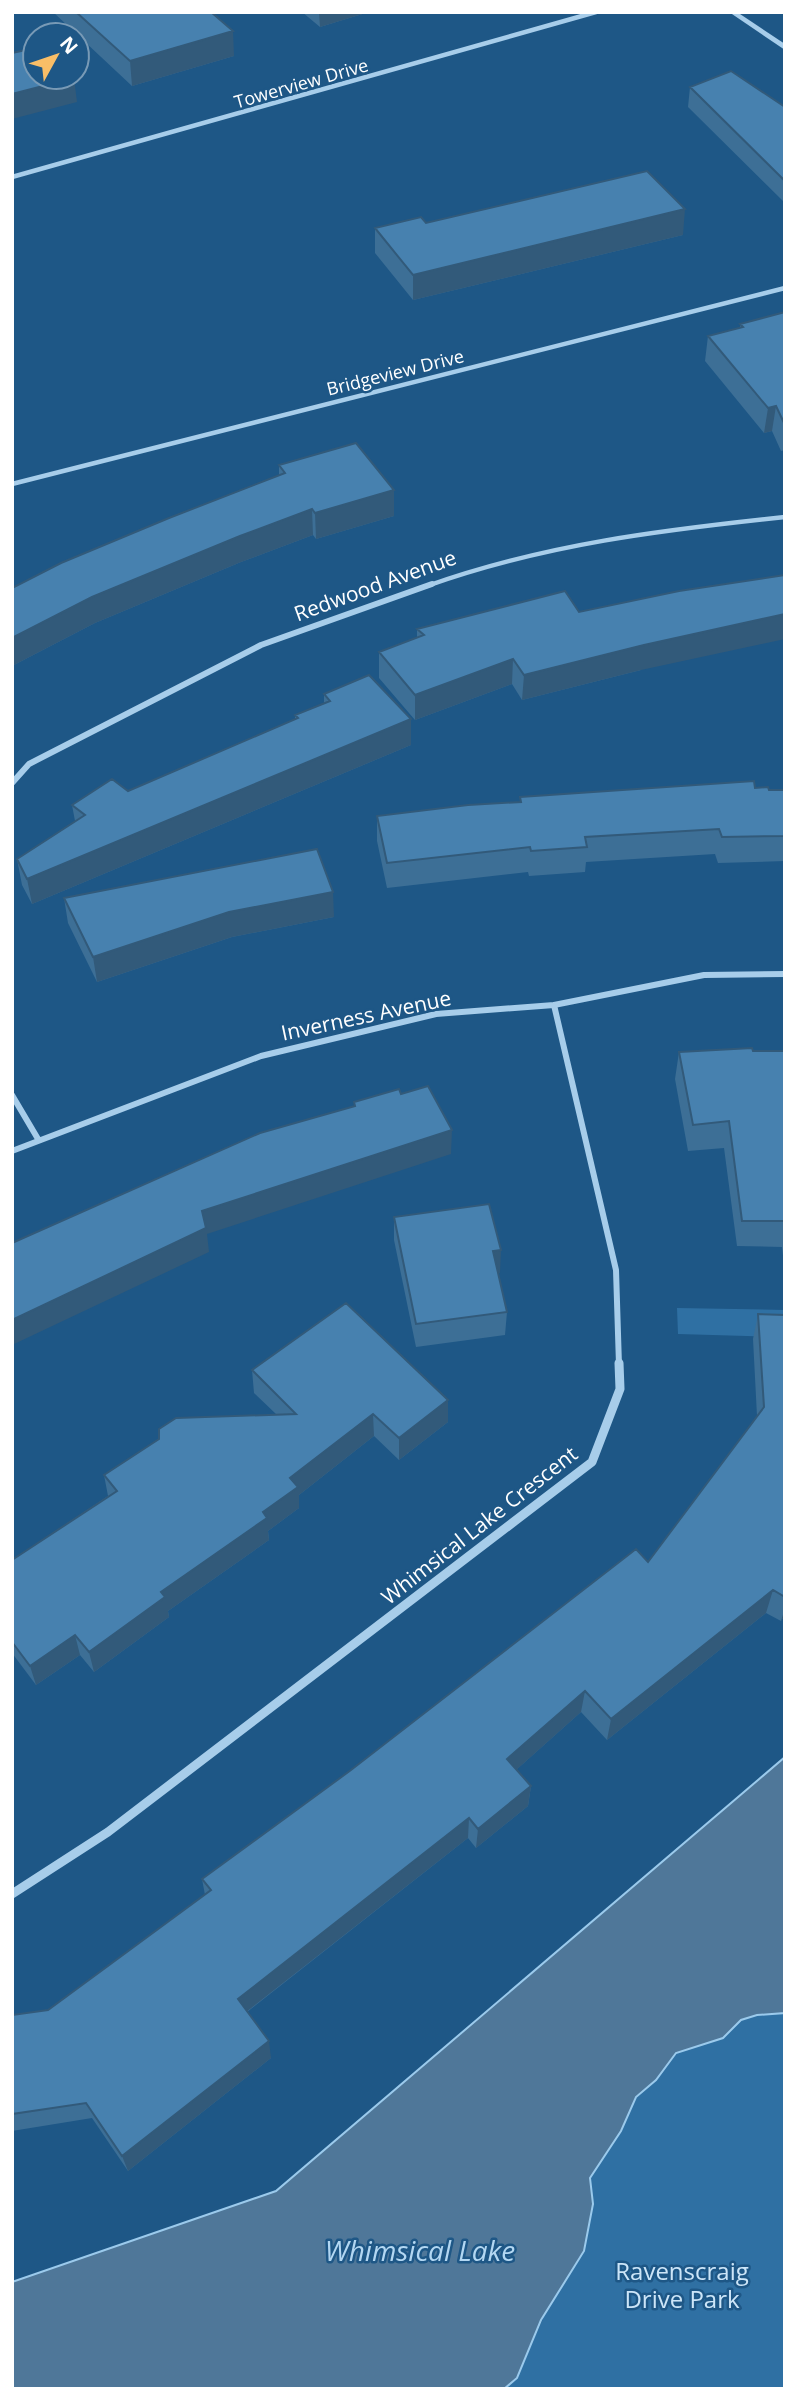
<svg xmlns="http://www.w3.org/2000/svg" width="797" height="2401" font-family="'Open Sans',sans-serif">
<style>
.green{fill:#2f70a3}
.water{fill:#4f7799;stroke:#9bcaec;stroke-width:2}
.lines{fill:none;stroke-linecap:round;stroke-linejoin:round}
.minor-far2{stroke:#a7cdea;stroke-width:4.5}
.minor-far1{stroke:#a7cdea;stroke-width:6}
.minor{stroke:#a7cdea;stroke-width:9}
.tertiary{fill:#a7cdea;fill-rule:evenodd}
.wall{fill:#3d6f96}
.shaded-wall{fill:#325a7a}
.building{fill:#4781af;stroke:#325a7a;stroke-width:2}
.labels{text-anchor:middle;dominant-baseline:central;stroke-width:5;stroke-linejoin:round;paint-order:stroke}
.far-street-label{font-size:18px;fill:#fff;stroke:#1e5786}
.street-label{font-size:21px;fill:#fff;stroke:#1e5786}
.near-park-label{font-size:24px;fill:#cce5f8;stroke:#1e5786}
.near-water-label{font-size:28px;font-style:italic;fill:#b3d7f2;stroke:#1e5786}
</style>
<rect width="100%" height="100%" fill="#1e5786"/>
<path class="green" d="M677,1308l108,2v27l-107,-3z
M785,2013v376h-281l13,-11 76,-174 -4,-26 4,-9 28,-38 15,-34 20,-17 20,-27 47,-15 18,-18 16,-5z"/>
<path class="water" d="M785,1757v256l-28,2 -16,5 -18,18 -47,15 -20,27 -20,17 -15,34 -31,47 3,26 -9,47 -43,69 -24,58 -13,11h-492v-107l264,-91z"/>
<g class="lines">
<path class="minor-far2" d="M12,177l584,-165
M12,484l773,-196
M427,586c118,-42 235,-56 358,-69"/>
<path class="minor-far1" d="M12,783l17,-19 232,-119 171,-61
M554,1005l62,265 3,95
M12,1095l26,44
M12,1151l249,-95 175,-42 118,-9 150,-30 81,-1"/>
<path class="minor" d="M12,1894l96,-62 484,-370 28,-73 -1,-26"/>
<path class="tertiary" d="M729,12h8l48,32v6z"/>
</g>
<path class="wall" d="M53,12h158l23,44 -102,30z
M302,12h67l-49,15z
M690,87l95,20v96l-97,-96z
M426,223l257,12 -270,65 -38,-47v-25z
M785,312v138l-4,1 -9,-20 -8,2 -59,-72 3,-25 32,-8v-4z
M279,465l115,51 -78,23 -3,-4 -72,27 -146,61 -83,43v-78l267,-113z
M579,612l62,58 -119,30 -10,-16 -97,36 -36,-42v-26l38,-14v-9z
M324,694l87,51 -379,159 -10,-19 -5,-26 58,-38 -3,-16 56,-14 167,-72v-4l29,-12z
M755,788l14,2h16v71l-67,2 -3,-9 -129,8 -1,10 -56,4 -1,-4 -141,16 -10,-47v-25l143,-14v-5z
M64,898l270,19 -102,20 -135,45 -29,-59z
M753,1051h32v222l-3,-26 -45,-1 -13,-98 -36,3 -13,-72 4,-27z
M394,1217l106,56h-2l9,39 -2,23 -89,12 -22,-107z
M758,1314l27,1v300l-4,6 -15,-8 -159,127 -26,-28 -65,58 15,16 -3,20 -52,42 -8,-10 -221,174 24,46 -143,113 -36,-53 -80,13v-116l36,-5 157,-115 -3,-16 446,-317 109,-146 -4,-77z
M252,1370l196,30v22l-49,38 -25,-24 -75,59v13l-31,23 1,9 -101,71 1,6 -75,55 -14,-17 -44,30 -24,-32v-93l96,-64 -4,-21 172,-61 -22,-21z"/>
<path class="shaded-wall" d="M319,12h50l-49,15z
M233,31l1,25 -102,30 -2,-25z
M74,78l3,24 -65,17v-25z
M685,209l-2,26 -270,65v-25z
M776,406l-4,25 -8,2 4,-25z
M394,490v26l-78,23 -1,-26z
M312,509l1,26 -72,27 -146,61 -83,43v-28l80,-41 148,-61z
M785,614v25l-144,31 -119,30 2,-25 120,-30z
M513,659l-1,25 -97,36v-25z
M411,719v26l-379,159 -5,-25z
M333,892l1,25 -102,20 -135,45 -4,-25 136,-45z
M452,1130l-1,24 -244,80 2,18 -197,93v-25l190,-109z
M501,1250l-1,23 -9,2 2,-24z
M448,1400v22l-49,38v-22z
M373,1414l1,22 -75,59v13l-31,23 1,9 -101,71 1,6 -75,55 -5,-20 72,-60 102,-80 27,-34z
M773,1590l-7,23 -159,127 4,-21z
M785,1608v7l-4,6z
M75,1635l5,20 -44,30 -6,-19z
M585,1691l-4,21 -76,68 2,-21z
M531,1786l-3,20 -52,42 2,-19z
M469,1818l-1,20 -227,178 -3,-17z
M269,2041l2,17 -143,113 -6,-15z"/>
<path class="building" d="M76,12h135l22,19 -103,30z
M35,48v29l39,1 -62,16v-41z
M731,71l54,36v74l-95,-94z
M647,171l38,38 -272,66 -38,-47 46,-11 5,6z
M785,312v113l-9,-19 -8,2 -60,-72 35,-9 -3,-3z
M356,443l38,47 -79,23 -3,-4 -72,27 -148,61 -80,41v-50l49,-25 108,-45 116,-45 -6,-8z
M785,575v39l-141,31 -120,30 -11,-16 -98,36 -36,-43 45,-17 -7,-6 148,-38 14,21 100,-21z
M369,675l42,44 -384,160 -10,-20 68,-44 -13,-10 40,-26 16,12 170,-73 -3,-3 35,-14 -6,-7z
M754,781l1,7 13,-1 1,3h16v46l-63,1 -3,-8 -134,8 2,10 -56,4 -1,-4 -143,16 -10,-47 91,-11 53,-3 -1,-5z
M317,849l16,43 -104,20 -136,45 -29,-59z
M752,1048l1,3h32v170h-43l-13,-100 -36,4 -14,-73z
M428,1086l24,44 -250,81 4,17 -194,92v-77l248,-110 95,-27 -1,-4 45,-13 2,5z
M489,1204l12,46 -8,1 14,61 -91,12 -22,-107z
M346,1303l102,97 -49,38 -26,-24 -83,64 8,9 -35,25 4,6 -106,74 4,5 -76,55 -14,-17 -45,31 -18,-24v-82l105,-69 -13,-16 55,-36v-10l17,-11 120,-4 -44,-44z
M758,1314l27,1v282l-12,-7 -162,129 -26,-28 -78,68 24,27 -53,43 -9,-11 -231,181 31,42 -147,115 -36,-53 -74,11v-99l36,-5 163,-120 -9,-11 149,-109 285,-221 12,13 116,-155z"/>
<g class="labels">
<g class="far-street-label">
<text transform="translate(301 83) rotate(-16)">Towerview Drive</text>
<text transform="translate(395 372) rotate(-14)">Bridgeview Drive</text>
</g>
<g class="street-label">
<text transform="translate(375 585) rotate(-20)">Redwood Avenue</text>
<text transform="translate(366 1015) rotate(-12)">Inverness Avenue</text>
<text transform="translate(479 1525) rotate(-38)">Whimsical Lake Crescent</text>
</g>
<g class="near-park-label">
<text x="682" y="2270">Ravenscraig<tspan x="682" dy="28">Drive Park</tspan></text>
</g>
<g class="near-water-label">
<text x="420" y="2250">Whimsical Lake</text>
</g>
</g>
<rect width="797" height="2401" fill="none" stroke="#ffffff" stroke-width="28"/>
<g transform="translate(56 56) rotate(50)"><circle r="33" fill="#1e5786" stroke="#789ab6" stroke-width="2"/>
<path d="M0-5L12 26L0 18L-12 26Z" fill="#f9be67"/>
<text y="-10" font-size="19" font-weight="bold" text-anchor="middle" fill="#ffffff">N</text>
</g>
</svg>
